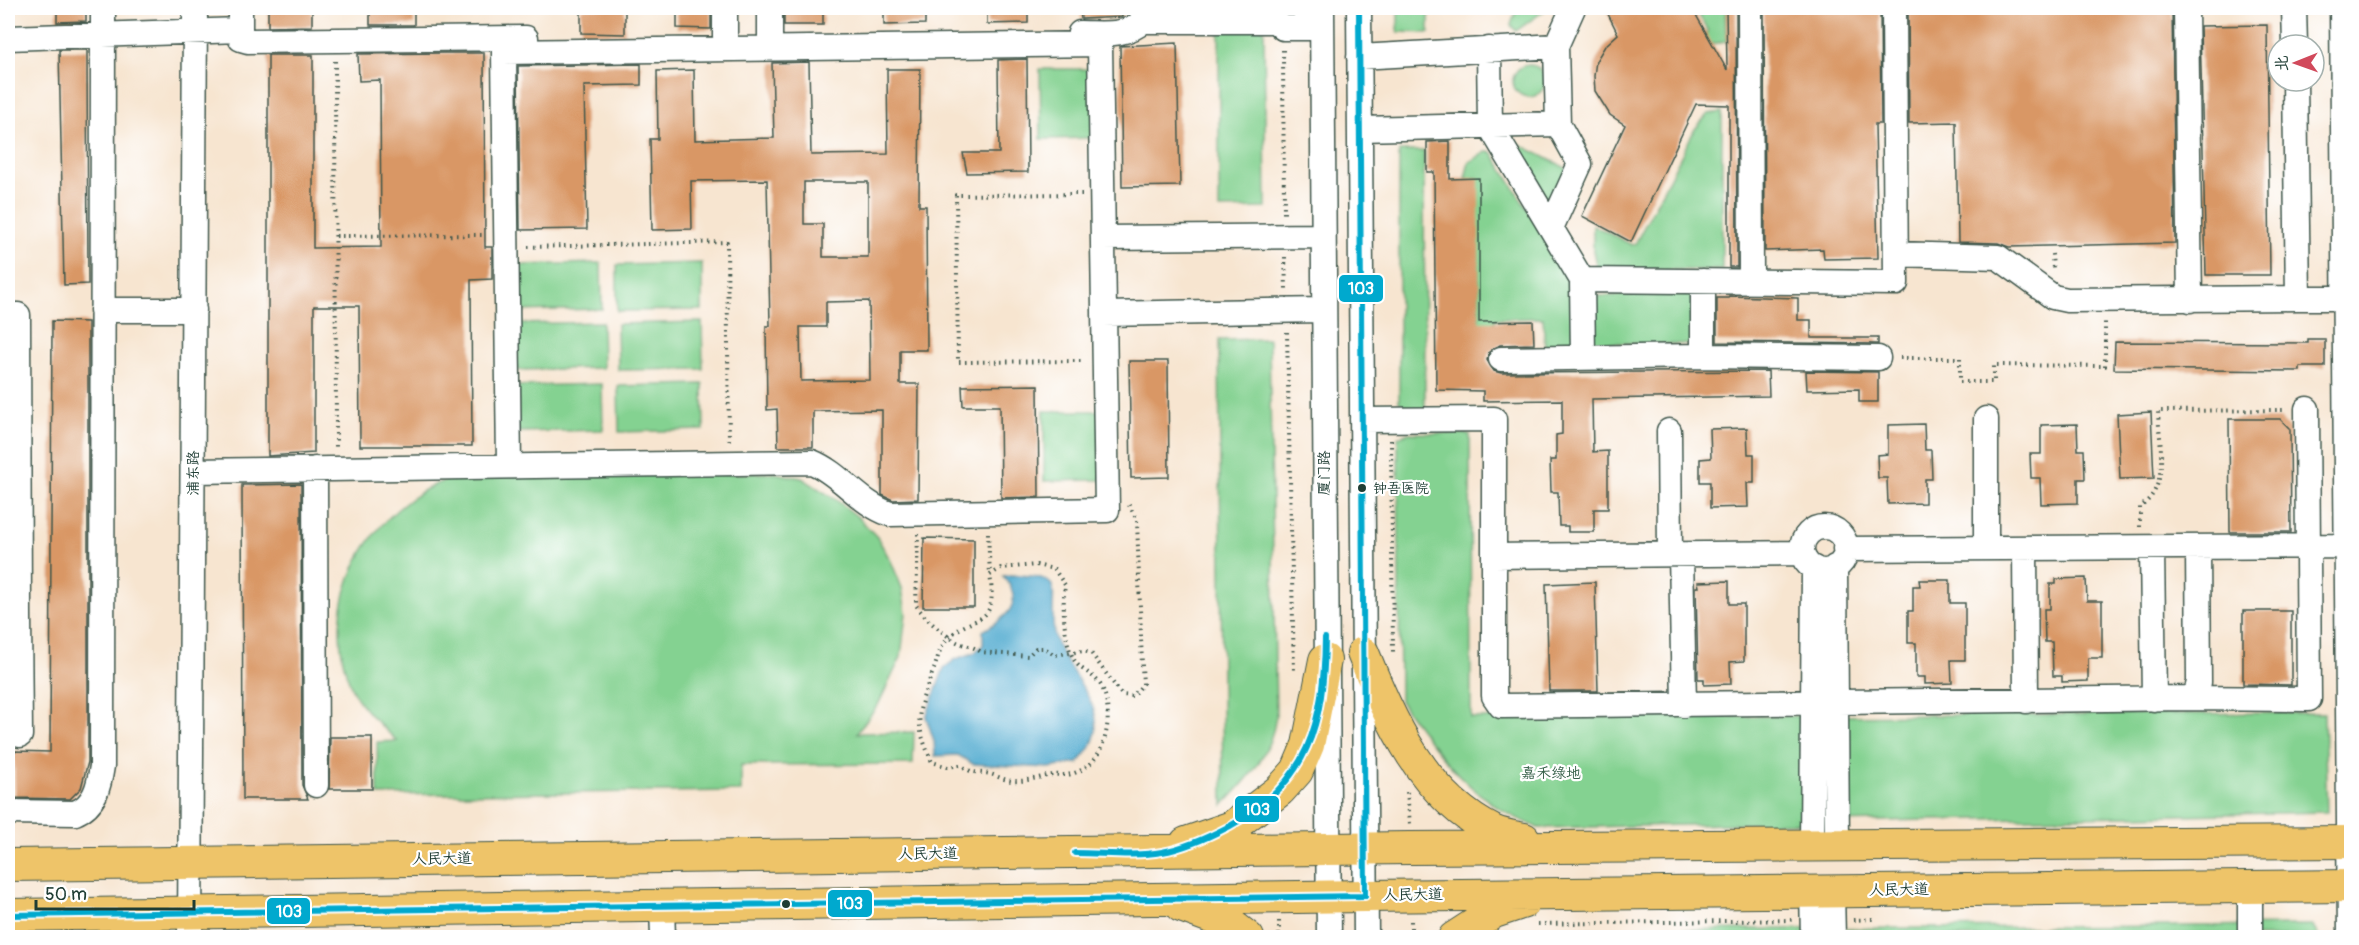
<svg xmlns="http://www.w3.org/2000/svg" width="2359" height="945" font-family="Pangolin,'LXGW WenKai TC',sans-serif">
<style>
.green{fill:#84d291;stroke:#528862;stroke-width:1.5}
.water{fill:#52acd0;stroke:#387482;stroke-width:1.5}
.building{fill:#d99765;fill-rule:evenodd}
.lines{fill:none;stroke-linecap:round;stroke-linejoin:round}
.minor-casing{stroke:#3f564b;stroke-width:27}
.major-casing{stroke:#3f564b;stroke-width:34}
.path{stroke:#3f564b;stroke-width:4;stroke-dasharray:1.5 4.5;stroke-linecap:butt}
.minor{stroke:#fff;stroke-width:24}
.major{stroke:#eec469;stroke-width:32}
.bus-1-casing{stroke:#fff;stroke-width:10}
.bus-1{stroke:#00a9ce;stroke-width:6}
.bus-dot{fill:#1f3d34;stroke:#fff;stroke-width:2}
.labels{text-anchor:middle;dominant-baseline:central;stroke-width:4.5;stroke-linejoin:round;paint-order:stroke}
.bus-label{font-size:14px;fill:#1f3d34;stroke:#fff;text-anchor:start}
.street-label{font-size:15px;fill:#1f3d34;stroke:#fff}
.park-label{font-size:15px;fill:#38624b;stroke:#fff}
.line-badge{stroke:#fff;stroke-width:2}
.badge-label{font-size:16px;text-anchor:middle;font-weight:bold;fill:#fff}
</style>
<rect width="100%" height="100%" fill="#fff"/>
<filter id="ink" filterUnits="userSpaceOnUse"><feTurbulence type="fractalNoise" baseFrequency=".0167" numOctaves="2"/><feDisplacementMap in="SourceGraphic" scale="12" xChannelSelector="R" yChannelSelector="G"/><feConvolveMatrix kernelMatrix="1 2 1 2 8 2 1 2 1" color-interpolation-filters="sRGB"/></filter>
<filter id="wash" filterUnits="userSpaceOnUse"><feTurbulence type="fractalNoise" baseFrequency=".008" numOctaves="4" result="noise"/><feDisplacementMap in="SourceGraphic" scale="24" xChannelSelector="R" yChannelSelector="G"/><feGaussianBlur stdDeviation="1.35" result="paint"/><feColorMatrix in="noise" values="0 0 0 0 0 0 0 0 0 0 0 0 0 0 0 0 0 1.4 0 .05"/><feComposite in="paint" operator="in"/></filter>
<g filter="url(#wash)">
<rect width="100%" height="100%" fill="#f7e5d0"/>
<path class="green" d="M1398,8h31v25l-31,-1z
M1517,8h31l-32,23 -5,-6z
M1695,8h30l1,34 -16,2 -4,-4 2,-9z
M1219,28h45l2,180 -47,1z
M1513 81a16 16 0 1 1 32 0a16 16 0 1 1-32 0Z
M1040,69h56l1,69 -56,1z
M1722,112v158l-125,-1 -4,-18v-26l39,20 3,-1 60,-115 13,-15z
M1517,143l51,26 -15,30 -10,-3 -29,-51z
M1399,151h25l1,259h-14l-12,-8z
M1488,151l4,1 80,130 3,66 -30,1 -2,-31 -48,1v26h-16l-1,-167h-13l4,-16z
M601,263l1,46 -85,2 -1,-46z
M702,263v47l-85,1v-46z
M1688,294l4,2 2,45 -3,3 -98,-1 -1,-47z
M602,322l1,46 -86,2v-46z
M702,322l1,47 -85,1 -1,-46z
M1269,339l7,377c-5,39 -27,62 -53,89l-4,-465z
M602,384l1,46 -85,2v-46z
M703,384l1,46 -85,2 -1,-46z
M1044,411h56l1,69 -57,1z
M1409,433l61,1 1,284 853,-5 3,99 -789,16c-13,-7 -29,-12 -41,-21 -40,-26 -70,-68 -97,-106l-2,-264z
M775,473l27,5 33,21 23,18 19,20 14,24 11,27 4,25 -5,44 -23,48 -21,28 57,-1 -1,32 -172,1v26l-363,4 -1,-53 20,-1c-16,-16 -35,-31 -45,-52 -37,-86 16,-182 101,-212z
M2312,925l7,12 -819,1 9,-7z"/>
<path class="water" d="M1011,575c12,1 30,-1 40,9 6,6 -2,41 5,57 17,43 67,77 22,122l-29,5 -76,-4 -15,-9 -23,1 -1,-15 -8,-24 18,-49 12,-9 18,-6 9,-8v-14c24,-14 43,-28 20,-55z"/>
<g id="blocks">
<path class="building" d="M57,8h29v13l-29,1z
M268,8h44v18l-44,1z
M370,8h44v17h-44z
M581,8h44v26l-44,-1z
M677,8h34v21l-34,-1z
M784,8h39v17h-39z
M884,8h41v16l-41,1z
M987,8h41v15l-41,1z
M1080,8h42v9l-41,2z
M1605,8h87l35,62 -1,-62h10l1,259h-8v-162l-33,-1 -65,138 -49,-26 43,-91 -15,-10 -15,-24 -1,-15 2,-15 9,-15 13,-12z
M1764,8h116l1,116h-6l3,134 -54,1 -1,-10 -58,2z
M1908,8h264l3,235 -166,4 -11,-4 -40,-1 -2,-120 -47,1z
M2267,25l3,250h-64l-6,-249z
M1177,43l3,143 -58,1 -2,-141z
M59,50h28l1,234 -24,1z
M444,53h40l1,194h7v32l-21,1 1,166h-112l-1,-140h-45v147l-46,3v-401h45v193l68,-1 -1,-167 -21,1 -1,-27z
M1027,59l1,113 -61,1 -4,-20h36l-1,-93z
M809,62l2,93 77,-1 -1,-85h33l-1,137h7l1,144h-27v34h19l-1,115 -25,1 -11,-5v-85l-69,1v36h-35l-1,-38 -10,1 -1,-84h4l-3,-146 -76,1 1,48 -40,1 -2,-91h8l-1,-68 37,-1 1,70 79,-2 -2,-75zM804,182h64v75h-45v-33h-19zM869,301l1,79 -69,1 -1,-54h26v-25z
M641,64v21l-57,1 3,143 -67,1 -2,-164z
M1450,141v38l29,-1v144l54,-1 1,23 -34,1 -11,7 -2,8 7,11 7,2 267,-2 1,25 -177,3 1,53 15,-1v58h-14v23h-26v-6h-9l-1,-34h-7l-1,-32h6v-25l6,-1v-34l-79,1v-10l-47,-1 -2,-218h-7v-30z
M1729,296l69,2v22h13v18h67v6l-161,-2v-44h12z
M52,321l36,1v440l-7,26 -11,11 -55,-1 -1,-47 36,1z
M2308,339h17v28h-25v4l-186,-2 1,-27 193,1z
M1129,361h39l1,116 -38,1z
M1806,371l72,1v30h-19v-13l-52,1z
M1038,385l1,112 -38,1 -1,-92h-37l-1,-20z
M2151,412l3,66 -34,1 -3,-65z
M2229,419h51l10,10 1,103h-61z
M1924,424l1,26h6l1,29h-7v24l-37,1 -1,-26h-9l-1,-23 11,-1v-29z
M2077,424l1,26h6l1,29h-7v24l-37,1 -1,-26h-9l-1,-24h11v-29z
M1747,428l1,26h6v29h-7l1,24 -38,1v-26h-10v-23l11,-1 -1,-29z
M301,484l1,301 6,14h-65l-1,-314z
M924,538l50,1v68h-51z
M2086,578l1,23h15v57h-14v23l-26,1v-6h-9l-1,-34h-7l-1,-33h6v-25h6v-5z
M1919,580h31v23h15v57h-14l1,23 -27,1v-7h-9v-34h-8v-32h5v-25h7z
M1729,581v23h15v57l-14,1 1,22 -27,1v-6h-6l-2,-92h3l-1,-5z
M1595,582l3,109h-49l-3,-107z
M2243,611h48v74l-48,-1z
M330,737h42v52h-43z"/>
</g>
</g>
<g filter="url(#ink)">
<use href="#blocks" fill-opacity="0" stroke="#3f564b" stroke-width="1.5"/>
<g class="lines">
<defs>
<path id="minor" d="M770,8v28
M1142,8l1,13h132l8,7h39
M1322,8l7,930
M1359,8l7,930
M1750,8l1,273
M2186,8l4,292
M2294,8l1,37
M2342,8l8,930
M240,30l1,9 7,2 278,-3
M1080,33c22,0 46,4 63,-12
M725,36v-28
M8,38l232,-8v-22
M1489,49l1,77 92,154 314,3 -2,-275
M1359,57l197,-11
M1361,129l197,-5
M1551,228l29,-64 -22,-40 -2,-78 17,-38
M1103,238l219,-2
M1896,254l102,3 55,40 14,3 231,-2 -3,-217
M1582,280l1,77
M1703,281v75
M2298,298h46
M102,310h92
M1104,314l219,-4
M8,315h10l1,299h-11
M1501,359l202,-3 175,2
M1986,419v129
M1362,420l132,-1v277l7,10 687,-8 8,-4 3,-12 -1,-134
M1669,431l1,123
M315,469l1,316
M193,471l619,-9c29,12 48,42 78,52l217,-4 -7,-466 -596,8 5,414
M1802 549a22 22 0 1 1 44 0a22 22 0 1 1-44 0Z
M2025,548l1,153
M2152,548l2,151
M1845,549l501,-3
M1681,554l3,151
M1494,556l308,-3
M1835,567l2,278
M19,614l1,121
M2188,698l121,1 -2,-290
M8,812l67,1c20,-8 24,-27 27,-47l1,-758
M1812,845l2,-277
M1812,891l1,47
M1832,891l1,47
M662,906l1,32
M190,938l5,-930
M2250,938v-51"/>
<path id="major" d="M1363,653c28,69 60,143 130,178 9,4 21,6 31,8
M1186,843l46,-16 48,-37 17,-19 11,-26 17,-85
M8,865l1402,-17 942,-6
M1181,906l49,18 18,14
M8,915l1357,-19 987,-10
M1454,938l40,-26 30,-10"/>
</defs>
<use href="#minor" class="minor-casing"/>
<use href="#major" class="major-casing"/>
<path class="path" d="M1283,50l1,167
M335,61l1,386
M1082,194l-126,1 2,167 125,-1
M336,236l149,-1
M528,247l199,-5 2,202
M2052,254l1,15
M1285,257l1,32
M1287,332l7,341
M1900,358h60v24h34v-17l111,1v-47
M1391,440l2,214
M2140,527v-20c31,-21 19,-63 18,-96l127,-1
M988,533l2,42
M918,534l-2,71c9,14 25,27 39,36 8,5 17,4 26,11l47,4 8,-8h9l9,7 29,-4 8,2 31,42 11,1 10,-12 -1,-18 -5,-146 -8,-15
M1036,565l18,4 11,16c-3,21 -2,69 16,83 13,9 21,13 25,31 6,28 -3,67 -35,75 -6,2 -13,0 -18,1 -14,2 -28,7 -41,6 -8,-1 -15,-5 -22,-7 -15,-3 -16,1 -29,-9l-13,2 -16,-5c-19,-43 -15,-51 2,-93 3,-8 5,-19 10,-26 26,-33 55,-10 46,-68l11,-7z
M1407,792l3,32
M1853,920l20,-1
M1279,921v17
M1411,921v17
M1538,924l254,-4"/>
<use href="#minor" class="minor"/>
<use href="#major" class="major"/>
<defs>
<path id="bus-1" d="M1075,853c29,0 59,4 87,-1 24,-4 47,-15 68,-26 79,-43 94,-103 95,-188
M8,915l1357,-19 -6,-888"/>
</defs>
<use href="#bus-1" class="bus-1-casing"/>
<use href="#bus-1" class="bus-1"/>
</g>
</g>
<g class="bus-dot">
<circle cx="1362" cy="488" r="5"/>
<circle cx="786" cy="904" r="5"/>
</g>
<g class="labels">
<g class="bus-label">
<text x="1373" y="488">钟吾医院</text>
</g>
<g class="street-label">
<text transform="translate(193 473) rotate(-90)">浦东路</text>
<text transform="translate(1324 473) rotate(-90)">厦门路</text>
<text transform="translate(928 854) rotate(-1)">人民大道</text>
<text transform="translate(442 859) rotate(-1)">人民大道</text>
<text transform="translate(1899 890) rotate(-1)">人民大道</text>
<text transform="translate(1413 895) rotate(-1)">人民大道</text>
</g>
<g class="park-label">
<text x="1551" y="773">嘉禾绿地</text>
</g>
</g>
<g class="line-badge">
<rect x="1338" y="274" width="46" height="29" rx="6" fill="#00a9ce"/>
<rect x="1234" y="795" width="46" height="28" rx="6" fill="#00a9ce"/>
<rect x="827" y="889" width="46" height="29" rx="6" fill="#00a9ce"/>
<rect x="266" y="897" width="45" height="28" rx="6" fill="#00a9ce"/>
</g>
<g class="badge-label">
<text x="1361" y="294">103</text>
<text x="1257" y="815">103</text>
<text x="850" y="909">103</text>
<text x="289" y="917">103</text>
</g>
<rect width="2359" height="945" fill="none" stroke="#fff" stroke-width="30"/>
<g transform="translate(2296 63) rotate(269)"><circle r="28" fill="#ffffff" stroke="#a5b1ae" stroke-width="1.5"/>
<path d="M0-4.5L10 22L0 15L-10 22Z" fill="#d1495b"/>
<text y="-9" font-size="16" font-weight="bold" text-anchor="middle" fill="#1f3d34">北</text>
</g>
<path d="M36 900v9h158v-9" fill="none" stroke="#1f3d34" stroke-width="3"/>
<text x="45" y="900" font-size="18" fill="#1f3d34" stroke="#ffffff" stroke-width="4.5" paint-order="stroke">50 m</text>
</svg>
